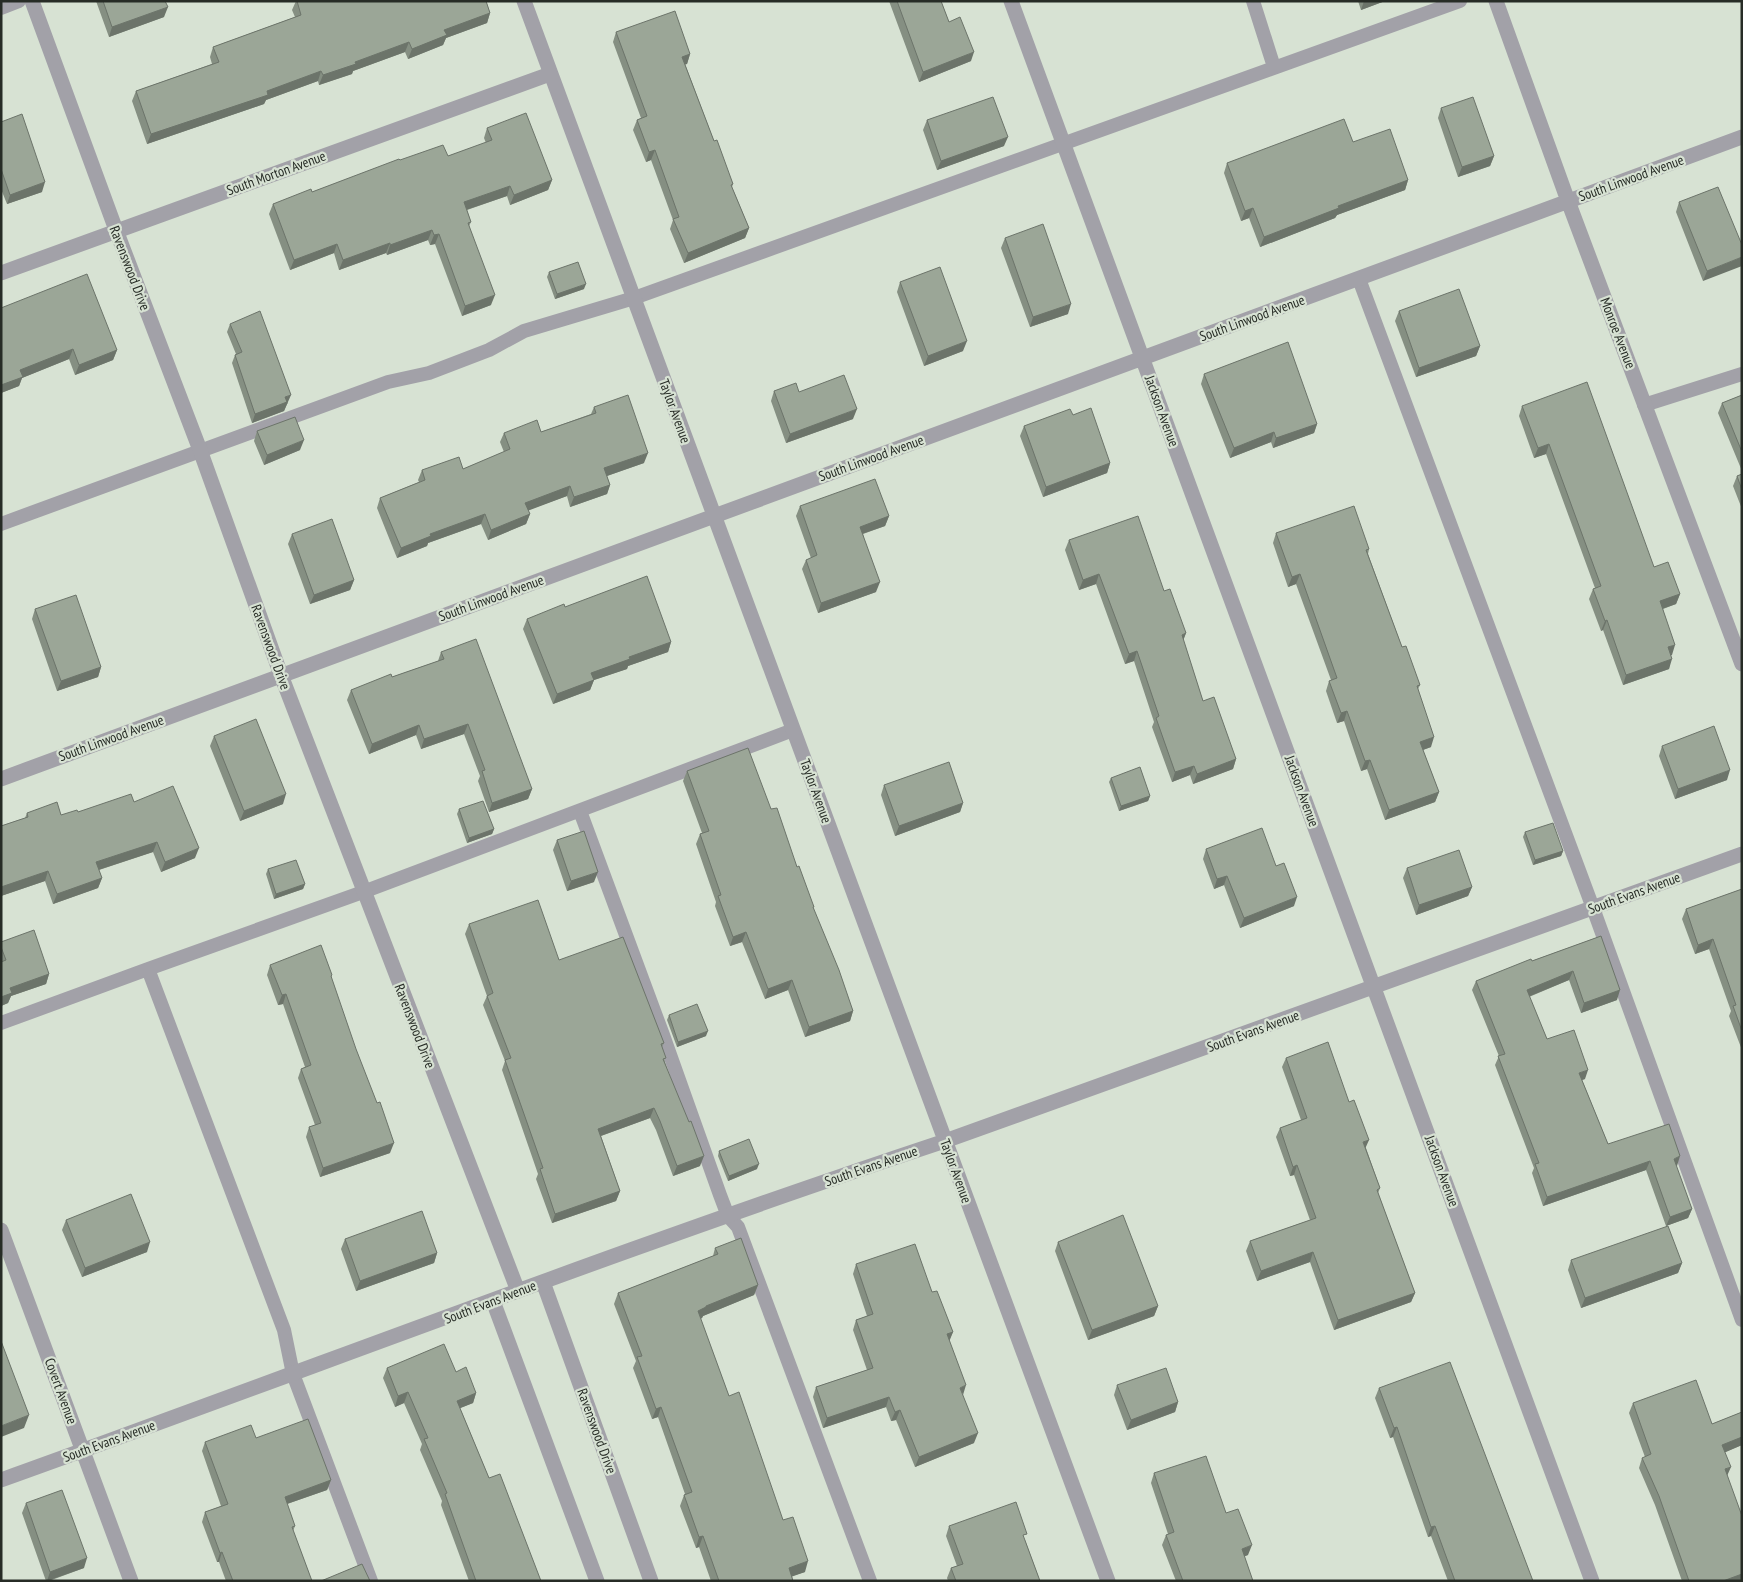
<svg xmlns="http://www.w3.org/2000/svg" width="1743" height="1582" font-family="'PT Sans Narrow',sans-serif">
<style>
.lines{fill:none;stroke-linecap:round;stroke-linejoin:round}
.lane{stroke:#a2a1a8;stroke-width:14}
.street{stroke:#a2a1a8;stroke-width:15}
.wall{fill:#858f82}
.shaded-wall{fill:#6c746a}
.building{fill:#9ba697;stroke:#6c746a}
.labels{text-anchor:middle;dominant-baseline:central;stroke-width:4.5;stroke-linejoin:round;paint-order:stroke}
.street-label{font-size:14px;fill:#272c26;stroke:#d7e2d3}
</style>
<rect width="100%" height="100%" fill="#d7e2d3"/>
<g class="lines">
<path class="lane" d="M1253,1l21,66
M1,8l18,-7
M1359,279l234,629 149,412
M1644,405l98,-31
M1,524l387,-142 41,-9 60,-23 35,-19 110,-33 826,-297
M580,811l83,224 57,160 8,21 10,11 132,354
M148,969l136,361 9,44 78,207
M1,1023l147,-54 215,-77 430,-162"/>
<path class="street" d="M32,1l84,229 84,220 81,225 237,616
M524,1l584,1580
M1011,1l581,1580
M1496,1l72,200 174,463
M1,273l549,-199
M1,779l1741,-642
M1,1230l130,351
M543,1282l108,299
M493,1301l104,280
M1,1480c315,-113 627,-234 944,-339l797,-287"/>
</g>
<path class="wall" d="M96,1h69l-1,16 -55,20z
M296,1h190l4,12 -3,10 -41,15 -3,7 -35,14 -3,-7 -52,19 -1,3 -33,11 -1,-4 -52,19 -2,4 -117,40 -15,-43 4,-10 76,-27 -2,-7 3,-10 82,-30 -3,-7z
M889,1h52l8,21 22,39 -52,21z
M1358,1h27l-24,9z
M616,32l74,22 -3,10h-2l29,77 19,43 -1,3 17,41 -4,10 -61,25 -14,-34 3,-9 -22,-60 -5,2 -13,-32 4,-10 4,-2 -28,-76z
M1441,108l53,48 -4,10 -32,11 -20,-59z
M927,120l77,26 -67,24 -14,-40z
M1,122l41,70 -35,12 -6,-15z
M487,128l65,52 -4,10 -38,15 -3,-9 -40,14 4,12 -2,4 22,79 -29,11 -27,-72 -5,1 -2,-5 -41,15 -1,-2 -47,17 -5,-17 -44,17 -21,-56 4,-10 39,-12 88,-32 48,-4 38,-13 -2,-5z
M1353,142l55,38 -3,10 -68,25 -2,3 -75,29 -11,-29 -8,3 -17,-48 3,-10z
M1679,202l63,43 -39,36 -27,-69z
M1005,238l63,76 -38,13 -29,-79z
M549,272l35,17 -29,10 -8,-22z
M900,282l63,69 -39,15 -27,-74z
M1,308l116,42 -4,10 -38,15 -6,-16 -47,19 -3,8 -18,7z
M1399,311l81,35 -4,10 -60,21 -21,-56z
M230,324l58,79 -1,1 -3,7 -32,12 -20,-60 3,-8 1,-1 -9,-22z
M1204,374l113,50 -3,9 -41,15 -2,-6 -41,16 -29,-74z
M774,391l25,1 54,27 -67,24 -15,-42z
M1742,395v76l-24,-58 4,-10z
M1522,406l132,161 26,27 -4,10 -13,5 9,46h-1l-2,14 -46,16 -20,-55 -2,1 -12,-32 4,-10 2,-1 -49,-134 -12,4 -15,-42z
M594,407l50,56 -37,13 3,9 -3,9 -37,13 -3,-11 -39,14 2,4 -4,10 -38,16 -7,-16 -53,19 -1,3 -30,12 -20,-50 3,-10 39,-16 -1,-2 4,-10 41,-1 41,-17 -4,-10 4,-9 37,-1 50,-18z
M1024,426l86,37 -3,10 -64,24 -23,-61z
M257,431l43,19 -36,15 -10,-24z
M1742,474v35l-9,-23 4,-10z
M800,506l89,10 -4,10 -22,8 13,58 -58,21 -16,-44 4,-9 5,-2 -15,-42z
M1276,533l93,16 -1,5 34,93 18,38 -2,4 13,58 -8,3 16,42 -4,10 -50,18 -18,-51 -6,2 -17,-50 -7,2 -11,-32 3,-10 2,-1 -35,-96 -8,3 -15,-44z
M292,534l62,46 -4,10 -40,14 -22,-60z
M1069,540l95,51 22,42 -3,8 20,60 33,58 -3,10 -40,15 -3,-9 -18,7 -20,-55 2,-5 -20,-61 -9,3 -29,-80 -17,6 -14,-40z
M565,607l106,35 -3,10 -40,14 -1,3 -33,11 -4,10 -37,14 -30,-75 4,-10z
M35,609l66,58 -3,10 -41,14 -25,-72z
M441,652l91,137 -4,10 -39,13 -11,-31 2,-5 -16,-42 -43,15 -5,-14 -47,19 -22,-54 4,-10 41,-13 46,-16z
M214,736l69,68 -43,17 -30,-75z
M1662,746l65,34 -52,19 -16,-43z
M687,771l84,38 26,58 56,144 -3,10 -45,16 -17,-47 -23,9 -23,-57 -12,4 -15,-40 1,-4 -20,-58 4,-10 2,-1 -19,-52z
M1111,778l39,18 -2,5 -29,10 -10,-29z
M884,785l79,18 -3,9 -65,24 -14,-41z
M134,802l61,56 -34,14 -8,-20 -54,18 3,8 -4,10 -45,16 -8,-23 -44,15v-70l24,-8 2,-5 34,2z
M459,809l35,20 -2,5 -25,9 -10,-29z
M1525,832l38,19 -2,5 -28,9 -10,-28z
M557,840l37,42 -27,9 -14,-41z
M1206,849l70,17 18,40 -54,22 -16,-43 -10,4 -11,-30z
M1407,868l65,19 -4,9 -52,19 -13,-37z
M268,869l37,15 -2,5 -29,10 -8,-25z
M1742,889v161l-13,-34 2,-5 -22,-62 -14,5 -13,-35 4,-10z
M469,924l90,36 105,83 -2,4 3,15 35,104 -27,10 -17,-46 -6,-12 -49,18 19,55 -4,10 -64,22 -16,-44 2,-5 -36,-104 3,-9 -22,-56 4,-9 -22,-62z
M1601,936l16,64 -36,13 -12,-33 -40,17 18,42 38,40 -3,1 26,64 69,22h-1l16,43 -4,9 -22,8 -20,-56 -103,36 -11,-33 2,-5 -39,-103 4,-9 -27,-66 4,-9z
M1,942l48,32 -3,10 -35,12 -3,7 -7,3z
M270,965l62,10 -1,3 59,175 -70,24 -14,-40 3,-10 6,-2 -17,-47 3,-9 4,-2 -22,-63 -5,1 -11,-30z
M669,1015l37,21 -29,11 -10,-27z
M1286,1058l80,90 14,40 -2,5 37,100 -4,9 -77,28 -24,-68 -53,19 -11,-30 4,-10 60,-21 -16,-45 -4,1 -14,-39 4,-9 21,-8 -19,-53z
M719,1151l38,18 -29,12 -10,-25z
M66,1220l81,32 -65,25 -20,-47z
M345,1239l92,14 -3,10 -78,28 -15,-42z
M1058,1242l100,64 -4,10 -66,24 -33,-89z
M715,1248l43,37 -4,10 -51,21 -1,2 -2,1 29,77 76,176 -13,4 1,5h-82l-12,-34 -3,1 -16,-42 4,-11 1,-1 -27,-77 -6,2 -19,-51 3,-7 -22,-57 4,-11 95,-37z
M1571,1260l111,3 -4,10 -97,35 -13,-38z
M856,1264l76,28 21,40 -4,8 25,103 -59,24 -19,-47 -5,1 -5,-14 -63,21 -10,-31 3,-10 51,-17 -14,-40 3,-10 11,-4 -14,-42z
M387,1368l69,4 20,21 -3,10 -13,5 29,70 52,103h-72l-28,-76 1,-4 -22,-51 2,-6 -18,-41 -9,4 -12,-29z
M1117,1385l61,17 -3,10 -48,18 -13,-35z
M1379,1388l154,193h-85l-17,-45 -3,1 -35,-100 -3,1 -15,-40z
M1633,1403l79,21 30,-12v33l-17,7 2,24 15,105h-60l-27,-76 -16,-37 3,-10 3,-1 -16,-44z
M256,1438l75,42 -4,10 -40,14 8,22 -2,5 19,50h-86l-7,-19h-2l-15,-40 3,-10 16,-6 -19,-55 3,-9z
M1154,1473l72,40 22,42 -4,1 9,25h-77l-14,-36 4,-10 2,-1 -17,-51z
M26,1503l58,65 -35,13h-3l-24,-68z
M949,1526l76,14 15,41h-92l-1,-3 4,-10 6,-2 -11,-30z"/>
<path class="shaded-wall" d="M1364,1h21l-24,9z
M168,7l-4,10 -55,20 3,-10z
M490,13l-3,10 -41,15 -3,7 -35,14 4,-10 32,-19z
M409,42l-4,10 -52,19 -1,3 -33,11 4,-10 32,-13z
M974,52l-3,9 -52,21 4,-10z
M690,54l-3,10 -9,3 4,-10z
M321,71l-3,10 -52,19 -2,4 -117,40 4,-10z
M1008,137l-4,9 -67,24 4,-9z
M655,150l-4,10 -5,2 3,-10z
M1494,156l-4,10 -32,11 4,-10z
M552,180l-4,10 -38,15 4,-10z
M1408,180l-3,10 -68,25 -2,3 -75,29 4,-10 74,-31z
M45,182l-3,10 -35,12 3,-9z
M510,186l-3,10 -47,16 4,-10z
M1253,208l-4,10 -8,3 4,-10z
M749,228l-4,10 -61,25 4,-10z
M432,230l-4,10 -41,15 3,-10z
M439,234l-4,10 -5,1 4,-10z
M390,243l-4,10 -47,17 4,-10z
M337,244l-3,9 -44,17 4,-10z
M1742,257v9l-39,15 4,-10z
M586,284l-2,5 -29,10 2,-5z
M495,295l-4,10 -29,11 3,-10z
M1071,304l-3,10 -38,13 3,-10z
M967,341l-4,10 -39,15 4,-10z
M1480,346l-4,10 -60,21 3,-9z
M73,349l-4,10 -47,19 -3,8 -18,7v-8l19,-15z
M117,350l-4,10 -38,15 4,-10z
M291,395l-7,16 -32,12 3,-9 30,-17z
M857,409l-4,10 -67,24 4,-9z
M1317,424l-3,9 -41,15 3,-10z
M1274,432l-3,10 -41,16 4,-10z
M304,440l-4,10 -36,15 3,-10z
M1549,444l-3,10 -12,4 4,-10z
M648,453l-4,10 -43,15 3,-10z
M1110,463l-3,10 -64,24 3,-10z
M610,485l-3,9 -37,13 4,-10z
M570,486l-3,10 -45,17 3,-10z
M485,514l-4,10 -53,19 -1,3 -30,12 4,-10 29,-14z
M530,514l-4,10 -38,16 3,-10z
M889,516l-4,10 -29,10 4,-9z
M1099,574l-3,10 -17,6 4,-10z
M1300,574l-4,10 -8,3 4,-10z
M354,580l-4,10 -40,14 4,-9z
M880,582l-4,10 -58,21 3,-10z
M1680,594l-4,10 -20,7 4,-10z
M1607,620l-4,10 -2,1 4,-10z
M1186,633l-4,10v-8z
M671,642l-3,10 -40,14 -1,3 -33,11 -4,10 -37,14 4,-10 34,-21 38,-16z
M1675,645l-3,10 -7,2 3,-10z
M1137,651l-3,10 -9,3 4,-10z
M1672,659l-3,10 -46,16 3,-10z
M101,667l-3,10 -41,14 4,-10z
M1347,711l-3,10 -7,2 4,-10z
M468,724l-4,10 -43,15 3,-10z
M419,725l-3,10 -47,19 3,-10z
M1434,737l-3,10 -14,5 3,-10z
M1236,759l-3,10 -40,15 4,-10z
M1370,760l-3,9 -6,2 4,-10z
M1194,766l-4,9 -18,7 3,-10z
M1730,770l-3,10 -52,19 3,-10z
M532,789l-4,10 -39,13 3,-9z
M1439,792l-4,10 -50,18 4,-10z
M286,794l-3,10 -43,17 4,-10z
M1150,796l-2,5 -29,10 2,-5z
M963,803l-3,9 -65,24 4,-10z
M494,829l-2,5 -25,9 2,-5z
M157,842l-4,10 -61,20 4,-10z
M199,848l-4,10 -34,14 4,-10z
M1563,851l-2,5 -28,9 2,-5z
M48,871l-3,10 -44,15v-9z
M598,872l-4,10 -27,9 4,-10z
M1227,876l-3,9 -10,4 3,-10z
M102,878l-4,10 -45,16 4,-10z
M305,884l-2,5 -29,10 2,-5z
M1472,887l-4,9 -52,19 3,-10z
M1297,897l-3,9 -54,22 4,-10z
M746,932l-4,10 -12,4 3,-9z
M1713,939l-4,10 -14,5 3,-9z
M1573,971l-4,9 -46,19 4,-9z
M49,974l-3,10 -35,12 -3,7 -7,3v-9l9,-9z
M792,980l-4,10 -23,9 3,-10z
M1620,990l-3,10 -36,13 3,-10z
M286,994l-3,10 -5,1 4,-10z
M853,1011l-3,10 -45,16 4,-10z
M708,1031l-2,5 -29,11 1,-5z
M1588,1070l-3,9 -10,3 4,-9z
M654,1108l-4,10 -55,20 3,-9z
M1369,1140l-4,9 -2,-7z
M394,1143l-4,10 -70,24 3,-9z
M704,1156l-4,10 -27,10 4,-10z
M1680,1156l-3,10 -7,2 4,-9z
M1650,1161l-4,9 -103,36 4,-9z
M759,1164l-2,5 -29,12 1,-5z
M1297,1165l-3,10 -4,1 3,-9z
M620,1191l-4,10 -64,22 3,-9z
M1692,1209l-4,9 -22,8 4,-9z
M150,1242l-3,10 -65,25 3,-9z
M1313,1252l-3,10 -53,19 4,-10z
M437,1253l-3,10 -78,28 4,-10z
M1682,1263l-4,10 -97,35 4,-10z
M758,1285l-4,10 -51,21 -1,2 -8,3 4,-10 8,-5z
M1415,1293l-4,9 -77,28 4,-10z
M1158,1306l-4,10 -66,24 4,-10z
M953,1332l-4,10 -2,-8z
M966,1385l-3,10 -3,-7z
M408,1392l-4,11 -9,4 3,-11z
M476,1393l-3,10 -20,8 4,-10z
M889,1397l-3,10 -63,21 4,-10z
M1178,1402l-3,10 -48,18 4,-10z
M661,1407l-3,10 -6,2 4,-10z
M900,1410l-4,10 -5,1 4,-9z
M29,1415l-5,13 -23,9v-11z
M1397,1427l-4,10 -3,1 4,-10z
M978,1433l-4,10 -59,24 4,-10z
M1742,1437v8l-23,10 3,-10z
M1731,1467l-4,9 -2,-7z
M331,1480l-4,10 -46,16 4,-9z
M1435,1526l-4,10 -3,1 3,-10z
M703,1536l-4,11 -3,1 3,-11z
M1252,1545l-4,10 -10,4 4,-10z
M222,1552l-3,10h-2l3,-9z
M87,1558l-3,10 -37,13 3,-9z
M808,1561l-3,11 -20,7 4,-11z
M1742,1574v7h-19z"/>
<path class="building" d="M103,1h62l3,6 -56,20z
M297,1h189l4,12 -46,17 3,5 -35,14 -3,-7 -54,20 1,2 -33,11 -2,-4 -54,20 1,4 -117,39 -15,-43 83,-29 -6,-15 88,-32z
M897,1h44l8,21 11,-5 14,35 -51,20z
M675,11l15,43 -8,3 32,84 3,-1 16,44 -2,1 18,43 -61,25 -15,-34 6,-2 -24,-67 -6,2 -12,-32 10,-4 -31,-84z
M993,97l15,40 -67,24 -14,-41z
M1473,97l21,59 -32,11 -21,-59z
M526,113l26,67 -38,15 -4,-9 -46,16 7,20 -3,1 27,72 -30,11 -26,-72 -5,1 -2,-5 -42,15v-2l-47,17 -6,-16 -43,16 -21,-56 38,-15 1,3 87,-33 1,1 43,-15 5,11 44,-16 -5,-12z
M22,114l23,68 -35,13 -9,-26v-47z
M1344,119l9,23 37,-13 18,51 -70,26 1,2 -75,29 -11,-29 -8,3 -18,-48z
M1718,187l24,58v12l-35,14 -28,-69z
M1043,224l28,80 -38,13 -28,-79z
M578,262l8,22 -29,10 -8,-22z
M940,267l27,74 -39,15 -28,-74z
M87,274l30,76 -38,15 -6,-16 -53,21 3,7 -22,8v-77z
M1459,289l21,57 -61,22 -20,-57z
M260,311l31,84 -6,2 2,5 -32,12 -20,-59 7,-3 -12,-28z
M1288,342l29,82 -41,14 -2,-6 -40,16 -30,-74z
M844,375l13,34 -67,25 -16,-43 22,-8 3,9z
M1587,382l67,185 14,-5 12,32 -20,7 15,44 -7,2 4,12 -46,16 -19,-55 -2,1 -12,-32 8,-3 -52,-142 -11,4 -16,-42z
M628,395l20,58 -44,15 6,17 -36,12 -4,-11 -45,17 5,11 -39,16 -6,-16 -55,20 1,2 -30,12 -21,-50 45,-18 -3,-10 37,-13 4,12 47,-20 -6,-16 33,-13 4,12 55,-19 -2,-6z
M1742,395v57l-20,-49z
M1091,408l19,55 -64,24 -22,-61 46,-17 3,6z
M295,417l9,23 -37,15 -10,-24z
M1742,474v16l-5,-14z
M875,479l14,37 -29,11 20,55 -59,21 -15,-43 11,-5 -17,-49z
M1354,506l15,43 -3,1 36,97 4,-1 14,39 -3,1 17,51 -14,5 19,50 -50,18 -19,-50 -5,1 -18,-50 -6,2 -12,-32 8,-3 -37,-104 -8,3 -16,-44z
M1138,516l26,75 6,-2 16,44 -4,2 21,66 11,-4 22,62 -39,15 -3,-8 -19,6 -19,-54 3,-2 -22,-65 -8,3 -30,-80 -16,6 -14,-40z
M332,519l22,61 -40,15 -22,-61z
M647,576l24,66 -42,15 1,2 -39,14 3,7 -37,14 -30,-75 37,-15 1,3z
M76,595l25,72 -40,14 -26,-72z
M476,639l56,150 -40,14 -10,-32 3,-1 -17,-46 -44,15 -5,-14 -47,19 -21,-54 40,-16 1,3 52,-18 -3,-7z
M256,719l30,75 -42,17 -30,-75z
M1714,726l16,44 -52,19 -16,-43z
M748,748l23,61 6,-1 20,59 2,-1 15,41h-1l26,63 14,41 -44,16 -17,-47 -24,9 -22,-57 -13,5 -15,-41 3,-1 -21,-61 9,-3 -22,-60z
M949,762l14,41 -64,23 -15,-41z
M1140,767l10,29 -29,10 -10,-28z
M173,786l26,62 -34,14 -8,-20 -61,20 6,16 -45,16 -9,-23 -47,16v-61l27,-9 -1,-4 30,-11 4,13 16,-5 1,2 53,-18 3,8z
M483,801l11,28 -25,9 -10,-29z
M1553,823l10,28 -28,9 -10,-28z
M1262,828l14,38 8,-3 13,34 -53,21 -17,-42 -10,3 -11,-30z
M584,831l14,41 -27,9 -14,-41z
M1459,850l13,37 -53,18 -12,-37z
M296,860l9,24 -29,10 -8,-25z
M1742,889v142l-9,-25 3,-1 -23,-66 -15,6 -12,-36z
M538,900l21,60 64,-23 41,106 -3,1 5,14 -3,1 26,63 2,-1 13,35 -27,10 -17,-45 -6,-13 -56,21 22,62 -65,23 -15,-45 3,-1 -38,-108 6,-2 -24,-62 6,-3 -24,-69z
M34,930l15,44 -39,14 2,5 -11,4v-35l5,-2 -5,-13v-5z
M1601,936l19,54 -36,13 -11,-32 -46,19 20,49 27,-9 14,40 -9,3 29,71 61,-20 11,32 -6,3 18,50 -22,8 -20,-56 -103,36 -12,-33 4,-1 -41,-107 7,-2 -29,-73 55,-22 1,2z
M321,945l11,30 -1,1 25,73 21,54 3,-1 14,41 -71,25 -14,-41 12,-4 -20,-54 10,-4 -25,-71 -4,1 -12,-30z
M697,1004l11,27 -30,11 -9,-27z
M1328,1042l21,60 5,-2 15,40 -6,2 17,46 -3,2 38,103 -77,27 -25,-68 -52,19 -11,-30 66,-23 -19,-53 -4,2 -13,-39 27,-10 -21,-60z
M749,1139l10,25 -30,12 -10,-25z
M131,1194l19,48 -65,26 -19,-48z
M422,1211l15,42 -77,28 -15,-42z
M1123,1215l35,91 -66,24 -34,-88z
M1668,1226l14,37 -97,35 -14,-38z
M741,1238l17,47 -52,21v1l-8,4 31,85 10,-4 44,128 10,-3 15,44 -19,7 4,13h-74l-16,-45 -4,1 -15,-42 8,-3 -31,-85 -5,2 -19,-52 5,-1 -24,-63 100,-39 -3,-6z
M915,1244l17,48 5,-1 16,41 -6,2 19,51 -6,3 18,45 -59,24 -19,-47 -5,2 -6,-15 -62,21 -11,-31 57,-19 -17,-48 17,-6 -17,-50z
M1,1341l28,74 -28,11z
M444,1344l12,28 10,-5 10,26 -19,8 32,77 11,-4 41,107h-65l-31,-87 2,-1 -23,-54 4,-1 -20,-46 -10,4 -11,-28z
M1450,1362l83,219h-78l-20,-55 -4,1 -34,-100 -3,1 -15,-40z
M1166,1368l12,34 -47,18 -14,-35z
M1696,1380l16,44 30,-12v25l-20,8 9,22 -6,2 17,47v58l-19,7h-34l-30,-85 -17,-38 9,-4 -18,-51z
M308,1419l23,61 -46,17 10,29 -3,1 20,54h-79l-11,-29 -2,1 -15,-41 23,-8 -23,-62 46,-17 5,13z
M1206,1456l20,57 12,-4 14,36 -10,4 11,32h-70l-17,-46 8,-3 -20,-59z
M62,1490l25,68 -37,14 -24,-69z
M1016,1502l11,32 -4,1 17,46h-84l-5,-13 12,-4 -14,-38z
M362,1564l8,17h-49z"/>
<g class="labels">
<g class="street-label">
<text transform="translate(276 173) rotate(-20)">South Morton Avenue</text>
<text transform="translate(1631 178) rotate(-20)">South Linwood Avenue</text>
<text transform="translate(130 268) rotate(69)">Ravenswood Drive</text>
<text transform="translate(1252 318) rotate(-20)">South Linwood Avenue</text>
<text transform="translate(1618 333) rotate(69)">Monroe Avenue</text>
<text transform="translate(675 411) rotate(70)">Taylor Avenue</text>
<text transform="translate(1162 411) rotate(70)">Jackson Avenue</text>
<text transform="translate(871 458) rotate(-20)">South Linwood Avenue</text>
<text transform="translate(491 598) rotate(-20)">South Linwood Avenue</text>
<text transform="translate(271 647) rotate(70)">Ravenswood Drive</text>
<text transform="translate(111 738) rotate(-20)">South Linwood Avenue</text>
<text transform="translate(816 791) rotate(70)">Taylor Avenue</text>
<text transform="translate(1302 791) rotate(70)">Jackson Avenue</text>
<text transform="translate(1634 893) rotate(-20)">South Evans Avenue</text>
<text transform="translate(415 1026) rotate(69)">Ravenswood Drive</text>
<text transform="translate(1253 1031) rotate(-20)">South Evans Avenue</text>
<text transform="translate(871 1166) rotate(-19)">South Evans Avenue</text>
<text transform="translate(956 1171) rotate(70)">Taylor Avenue</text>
<text transform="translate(1442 1171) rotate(70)">Jackson Avenue</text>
<text transform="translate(490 1302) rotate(-21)">South Evans Avenue</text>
<text transform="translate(61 1391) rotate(70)">Covert Avenue</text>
<text transform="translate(597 1431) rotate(70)">Ravenswood Drive</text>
<text transform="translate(109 1441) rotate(-20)">South Evans Avenue</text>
</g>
</g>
<rect width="1743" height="1582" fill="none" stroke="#272c26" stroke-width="5"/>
</svg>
